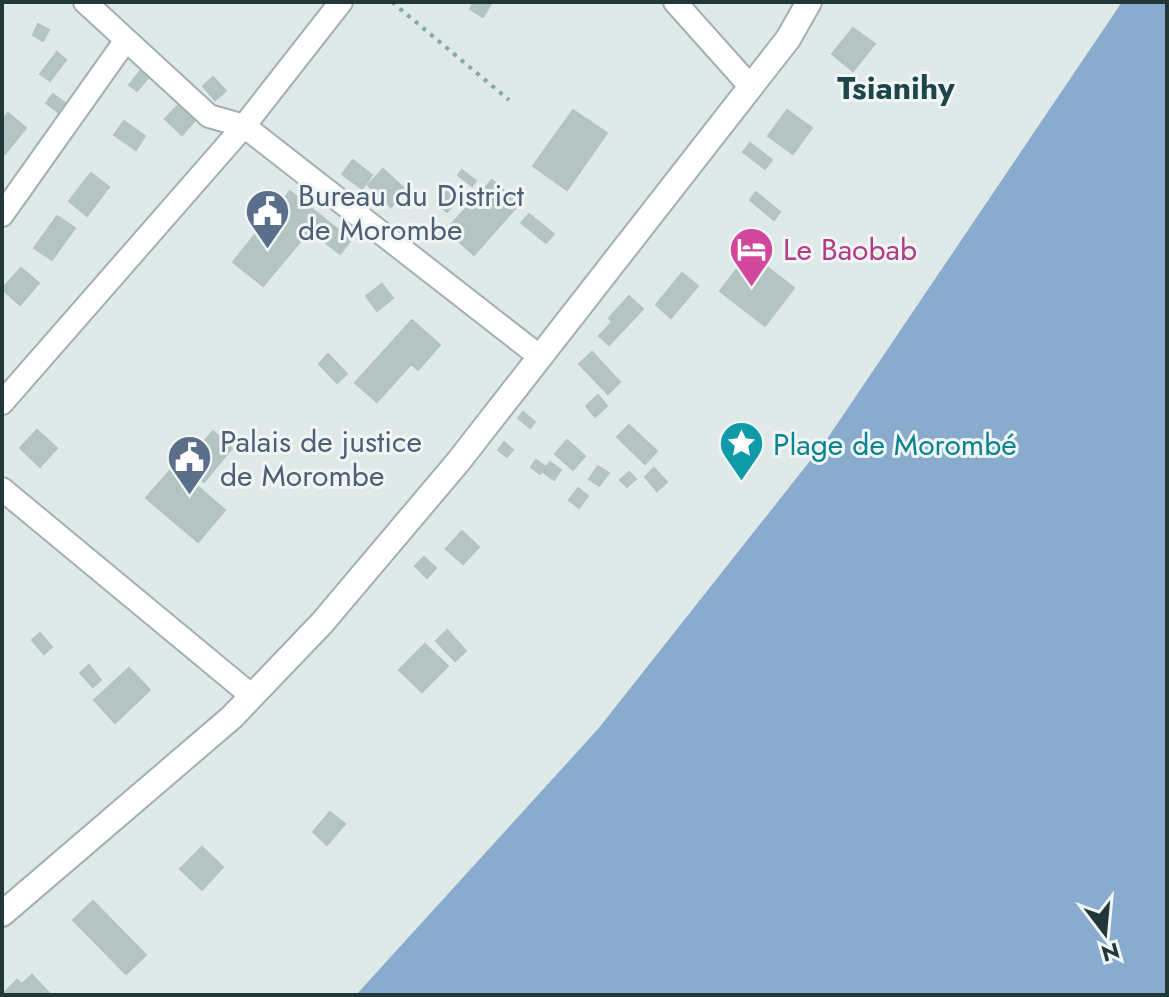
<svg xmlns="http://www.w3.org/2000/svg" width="1169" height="997" font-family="Jost,sans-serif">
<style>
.water{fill:#89abcd}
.building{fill:#b4c4c2;stroke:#b2c3c1;stroke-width:2}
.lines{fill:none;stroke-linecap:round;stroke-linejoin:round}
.minor-casing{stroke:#a2b0b0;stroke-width:26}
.tertiary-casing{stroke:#a2b0b0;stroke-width:28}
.path{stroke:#81aaac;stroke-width:4;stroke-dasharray:4 6;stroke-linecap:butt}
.minor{stroke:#fff;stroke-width:22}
.tertiary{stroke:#fff;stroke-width:24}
.labels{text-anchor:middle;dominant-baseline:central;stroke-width:6;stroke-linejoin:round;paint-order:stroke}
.service-label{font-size:30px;fill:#4e5e75;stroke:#eff6f5;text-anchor:start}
.hotel-label{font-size:30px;fill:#b23c85;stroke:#eff6f5;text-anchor:start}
.culture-label{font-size:30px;fill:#0d838f;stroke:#eff6f5;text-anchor:start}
.neighbourhood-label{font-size:32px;font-weight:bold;fill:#1e4549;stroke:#eff6f5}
</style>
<rect width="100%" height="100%" fill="#dfe9e8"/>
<path class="water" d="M1122,2h45v993h-811l242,-266 227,-287z"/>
<path class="building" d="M474,2h18l-9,15 -13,-8z
M38,24l11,6 -6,11 -10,-6z
M853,28l22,16 -22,27 -21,-17z
M57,52l9,8 -16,21 -10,-7z
M141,70l8,7 -12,14 -8,-6z
M213,77l13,14 -11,9 -12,-14z
M53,94l16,12 -7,9 -16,-12z
M182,101l17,15 -17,19 -17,-16z
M573,110l34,23 -40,57 -34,-24z
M787,110l25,18 -19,26 -25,-18z
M8,113l18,15 -21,26 -3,-3v-31z
M124,121l21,15 -9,14 -22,-15z
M750,143l22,17 -7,9 -22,-17z
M353,160l19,15 -10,14 -20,-15z
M383,169l23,21 -15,17 -23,-22z
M462,170l14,11 -4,5 -14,-11z
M91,173l18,14 -22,29 -18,-15z
M492,180l27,24 -45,51 -28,-25z
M449,188l11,10 -13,14 -10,-10z
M290,191l61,49 -11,14 -30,-24 -47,56 -30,-24z
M756,192l24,20 -6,8 -24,-20z
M529,214l25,20 -8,9 -25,-20z
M57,216l18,12 -23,32 -18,-12z
M749,253l45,35 -29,38 -45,-35z
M21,268l18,15 -19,22 -18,-16z
M682,273l16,13 -27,32 -15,-13z
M382,284l11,14 -16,13 -11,-15z
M629,296l14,13 -34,36 -10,-9 13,-14 -3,-4z
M412,320l28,25 -22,25 -7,-6 -34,38 -22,-19z
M592,352l28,30 -12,12 -29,-30z
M328,354l19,20 -10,9 -18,-19z
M598,395l9,11 -12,11 -9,-11z
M523,412l12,10 -5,6 -12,-10z
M629,425l28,26 -12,13 -28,-27z
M37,430l20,18 -17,19 -20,-19z
M213,431l19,17 -28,34 -20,-17z
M567,440l18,16 -12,14 -18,-16z
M504,442l9,8 -6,7 -9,-7z
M536,460l10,7 -6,7 -9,-7z
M550,462l11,8 -7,10 -11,-8z
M174,466l51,44 -27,32 -52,-44z
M598,466l11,7 -10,13 -10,-7z
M654,468l13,14 -10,9 -12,-14z
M629,472l7,7 -9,8 -7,-7z
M578,488l10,8 -9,12 -10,-8z
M462,531l17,16 -16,17 -17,-15z
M424,557l12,11 -9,10 -12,-12z
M447,630l19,21 -11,10 -19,-20z
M40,633l12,14 -8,7 -12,-14z
M425,644l23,22 -26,26 -23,-22z
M89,665l12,15 -8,7 -13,-14z
M129,668l21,22 -35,33 -21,-23z
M330,812l15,12 -18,21 -14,-13z
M202,847l21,20 -21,23 -22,-21z
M93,901l53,54 -20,19 -53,-54z
M32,975l19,20h-49l15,-15 5,4z"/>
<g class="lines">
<defs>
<path id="minor" d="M85,2l124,114 35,10 295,230
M675,2l75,84
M2,215l124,-175
M2,403l242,-277 97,-124
M2,489l250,207"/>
<path id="tertiary" d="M2,914l230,-197 90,-94 136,-161 330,-423 21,-37"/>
</defs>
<use href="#minor" class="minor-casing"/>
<use href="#tertiary" class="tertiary-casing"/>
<path class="path" d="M392,2l117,98"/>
<use href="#minor" class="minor"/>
<use href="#tertiary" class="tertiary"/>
</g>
<defs>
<symbol id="civic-pin" viewBox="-11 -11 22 30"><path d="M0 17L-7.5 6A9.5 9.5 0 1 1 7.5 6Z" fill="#5c6f8a" stroke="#eff6f5"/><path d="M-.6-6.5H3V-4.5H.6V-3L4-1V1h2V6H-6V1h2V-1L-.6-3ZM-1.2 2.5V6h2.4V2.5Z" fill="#fff"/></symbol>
<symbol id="hotel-pin" viewBox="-11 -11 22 30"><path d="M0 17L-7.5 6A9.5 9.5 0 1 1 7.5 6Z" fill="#d1479c" stroke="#eff6f5"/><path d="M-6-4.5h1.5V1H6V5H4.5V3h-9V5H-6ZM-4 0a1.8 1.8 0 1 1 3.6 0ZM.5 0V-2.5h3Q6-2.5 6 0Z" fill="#fff"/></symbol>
<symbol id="sight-pin" viewBox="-11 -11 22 30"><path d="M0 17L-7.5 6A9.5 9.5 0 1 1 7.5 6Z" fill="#0f9aa8" stroke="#eff6f5"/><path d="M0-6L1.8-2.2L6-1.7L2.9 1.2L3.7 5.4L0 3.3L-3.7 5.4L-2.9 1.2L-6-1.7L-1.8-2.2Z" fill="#fff"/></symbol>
</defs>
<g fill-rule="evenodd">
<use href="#civic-pin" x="242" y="186" width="51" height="69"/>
<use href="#hotel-pin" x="726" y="224" width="51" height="69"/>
<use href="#sight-pin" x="716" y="418" width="51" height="69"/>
<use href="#civic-pin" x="164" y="432" width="51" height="69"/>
</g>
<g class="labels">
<g class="service-label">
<text x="298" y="195">Bureau du District<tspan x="298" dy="34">de Morombe</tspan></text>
<text x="220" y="441">Palais de justice<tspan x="220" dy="34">de Morombe</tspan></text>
</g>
<g class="hotel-label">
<text x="783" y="249">Le Baobab</text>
</g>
<g class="culture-label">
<text x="773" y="444">Plage de Morombé</text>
</g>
<g class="neighbourhood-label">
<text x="896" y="88">Tsianihy</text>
</g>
</g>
<rect width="1169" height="997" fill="none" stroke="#213738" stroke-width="8"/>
<g transform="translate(1105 933) rotate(164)" stroke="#eff6f5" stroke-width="6" paint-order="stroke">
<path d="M0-6L14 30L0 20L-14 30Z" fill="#213738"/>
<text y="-12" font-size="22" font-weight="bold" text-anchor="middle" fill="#213738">N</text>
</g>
</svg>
